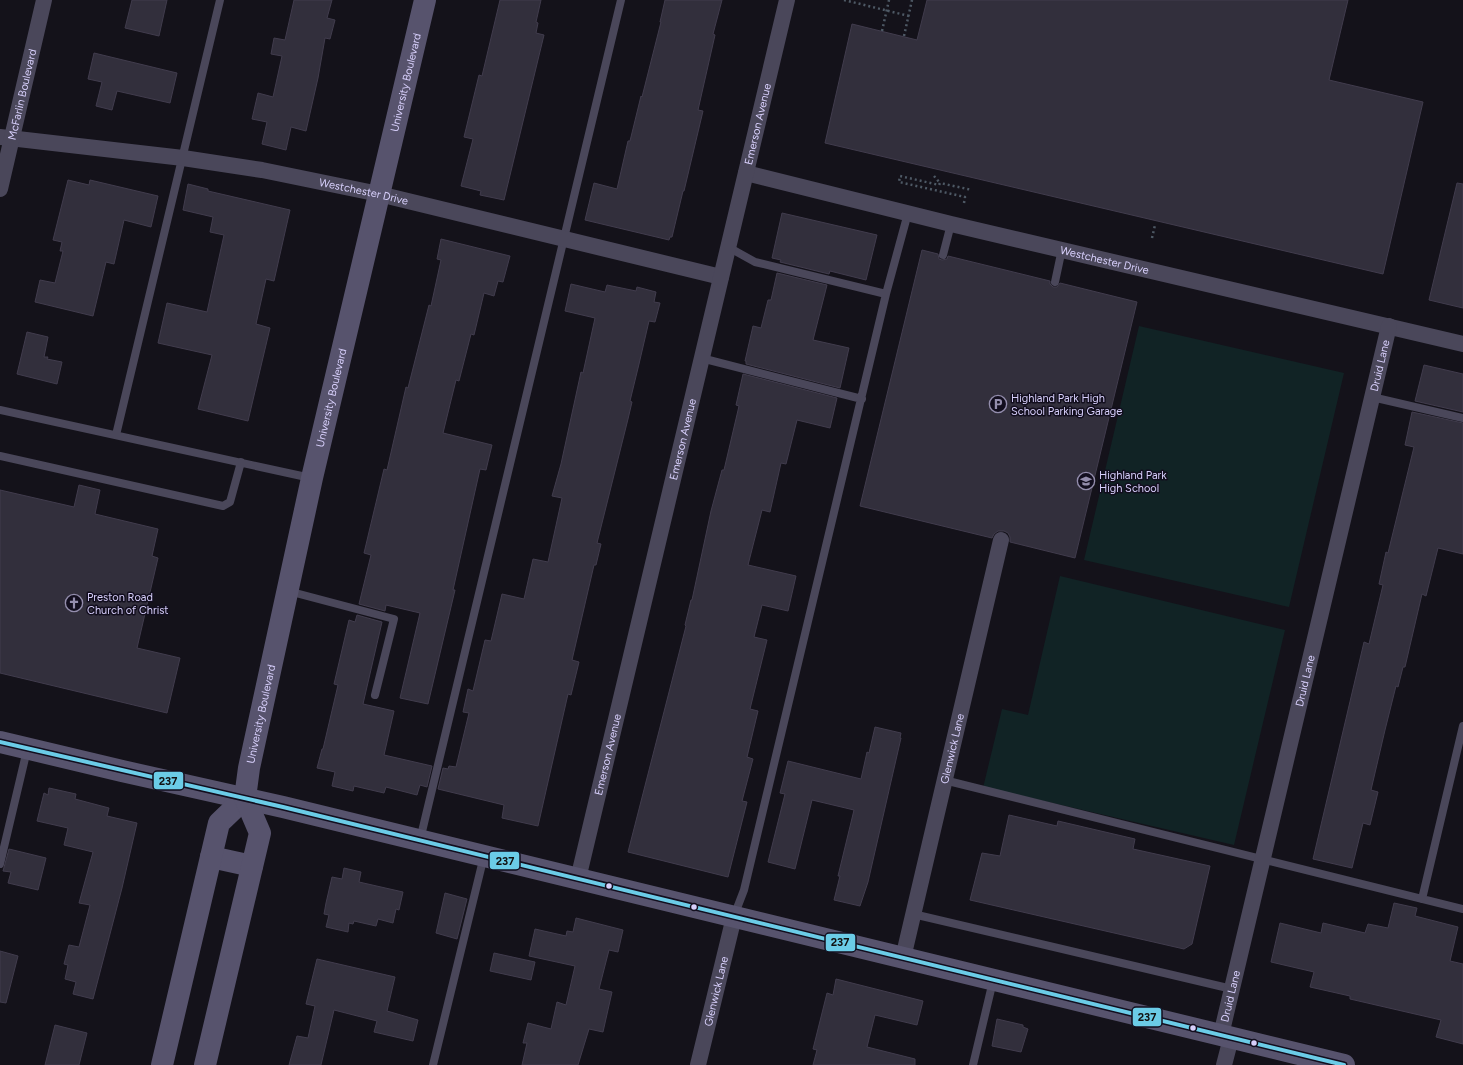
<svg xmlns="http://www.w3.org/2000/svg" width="1463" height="1065" font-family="Figtree,sans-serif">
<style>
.green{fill:#112325}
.building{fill:#322f3c;stroke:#413c4d}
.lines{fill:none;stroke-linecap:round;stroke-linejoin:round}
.path{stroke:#4e5965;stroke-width:2.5;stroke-dasharray:2 3;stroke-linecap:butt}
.lane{stroke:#4a475a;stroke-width:8}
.street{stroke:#4a475a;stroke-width:16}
.secondary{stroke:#57536d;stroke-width:22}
.bus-1-casing{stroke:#120e1e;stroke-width:7}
.bus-1{stroke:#6bcce7;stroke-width:4}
.bus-dot{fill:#d7cffb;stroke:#120e1e;stroke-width:1.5}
.labels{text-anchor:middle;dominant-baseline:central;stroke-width:3;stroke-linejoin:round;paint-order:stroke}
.street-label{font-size:11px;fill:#d7cffb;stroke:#120e1e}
.poi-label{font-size:11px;fill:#d7cffb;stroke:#120e1e;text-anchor:start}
.line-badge{stroke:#120e1e;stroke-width:1.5}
.pale-badge-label{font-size:11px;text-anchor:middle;font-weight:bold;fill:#111}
</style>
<rect width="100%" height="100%" fill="#14121a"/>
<path class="green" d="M1139,326l205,47 -55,234 -205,-47z
M1060,576l225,54 -51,215 -224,-52 -27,-5 19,-79 26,6z"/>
<path class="building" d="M132,0h35l-8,36 -34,-8z
M294,0h38l-5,18 8,2 -5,19 -5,-1 -7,40 -12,53 -15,-4 -5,23 -24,-6 5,-22 -15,-3 6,-26 15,4 9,-41 -11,-2 3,-16 11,2z
M500,0h41l-5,22 2,1 -2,10 8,2 -40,165 -24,-5 1,-4 -20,-5 12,-47 -9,-2 15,-62 3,1z
M665,0h57l-9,34 2,1 -17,75 5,1 -19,80h-1l-11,46h-2l-1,3 -84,-20 9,-37 23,6 11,-48h2l11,-45 1,1 19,-75h-1z
M927,0h421l-19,80 94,22 -40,172 -558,-131 27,-119 65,16z
M94,53l83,20 -7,30 -53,-12 -5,19 -16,-4 6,-24 -14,-3z
M68,180l21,5 1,-5 68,16 -7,31 -27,-7 -10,44 -8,-2 -13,54 -58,-14 5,-22 15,3 8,-32h-3l2,-9 -9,-2z
M1457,183l6,1v124l-34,-8z
M188,184l20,5v2l82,19 -16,71 -8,-2 -10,45 14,4 -22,93 -50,-12 14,-54 -54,-12 9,-40 40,9 17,-77 -14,-3 3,-15 -30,-7z
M782,213l95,22 -11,45 -36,-9 -1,3 -49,-12 1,-2 -9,-2z
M441,239l69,17 -7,26 -5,-1 -4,15 -10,-3 -10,42 -3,-1 -12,47 -3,-1 -13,53 49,12 -6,25 -6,-1 -27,121h2l-27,114 -28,-6 20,-85 -34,-8 -1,6 -26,-7 12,-49 -7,-2 20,-84 3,1 19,-83 2,1 21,-83 2,1 10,-46 -4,-1z
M922,250l16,4 1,5 3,1 5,-1 1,-3 102,25v3l3,3h4l3,-4 77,19 -62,256 -65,-16v-5l-2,-4 -4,-2h-6l-4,3 -2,4 -132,-32z
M777,273l50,12 -14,55 36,8 -9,40 -94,-24v-3h-1l8,-35 8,2 7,-28h3z
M571,284l34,8 2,-7 29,6 1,-4 19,5 -2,10 6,1 -5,19 -6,-1 -10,43 -9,37 2,1 -4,17 -31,124 4,1 -5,21h-2l-22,95 7,2 -8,33 -3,-1 -30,132 -36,-8 2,-13 -66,-16 5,-21 5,1 1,-3 7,1 13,-54 -6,-1 5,-23 5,2 12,-51 6,1 11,-47 22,5 9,-40 15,3 14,-64 -10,-2 9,-32 20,-92 2,1 12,-55 -30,-7z
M27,332l21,5 -4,20h4l-1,2 15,3 -5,22 -40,-10z
M1424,365l39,9v38l-48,-11z
M743,374l94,24 -7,30 -33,-8 -11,44 -5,-1 -11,49 -8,-2 -14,55 48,11 -8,35 -26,-6 -8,32 13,3 -17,69 8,2 -11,46 6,2 -11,42 5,1 -19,75 -100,-25 58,-226 -1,-1 6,-25h1l19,-89 11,-41h2l15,-64 -3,-1z
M1412,412l51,11v131l-25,-6 -12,48 -4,-2 -17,73h-2l-5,20 -2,-1 -11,44 -14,60 7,2 -8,33 -7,-2 -11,45 -39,-9 51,-217 5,2 14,-59 -4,-1 7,-32 2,1 26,-106 -9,-2z
M79,485l21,5 -5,24 63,15 -6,27 6,2 -21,90 43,10 -13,55 -167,-40v-183l74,17z
M357,615l25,7 -19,82 31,7 -10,44 48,11 -5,21 -7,-2 -3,10 -31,-8 -2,6 -30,-7 -1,5 -21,-5 3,-14 -18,-4 5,-19h1l15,-64 -4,-1 15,-64 6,2z
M875,727l26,6 -1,5h1l-33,144 -8,24 -26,-6 6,-24h-2l16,-66 -42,-10 -17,69 -27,-7 17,-68 -5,-1 8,-32 73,18 6,-27 2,1z
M49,788l27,6 -1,5 34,9 -2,8 30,7 -15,65 -29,111 -20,-5 3,-12 -11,-3 3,-14 -4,-1 5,-19 10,2 11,-42 -11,-2 14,-51 -29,-7 4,-17 -31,-7 7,-28 4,2z
M1009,815l48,11 1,-5 77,18 -2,10 77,17 -18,78 -8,5 -214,-49 12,-47 18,3z
M9,849l37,9 -8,32 -30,-7 3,-11 -8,-1z
M344,868l17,4 -2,10 44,10 -4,18 -3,-1 -3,14 -15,-4 -2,7 -22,-5 -1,3 -4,-1 -1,9 -22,-5 3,-12 -5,-1 2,-11 6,-26 10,2z
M445,893l22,6 -10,40 -21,-6z
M1394,903l23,5 -2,8 43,11 -8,34 13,3v80l-27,-7 5,-17 -91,-21v-3l-40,-9 4,-15 -43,-10 9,-39 41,10 2,-10 42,10 3,-9 20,4z
M576,918l47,12 -5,22 -9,-2 -10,39 13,3 -9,40 -14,-3 -11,36h-56l5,-22h-4l5,-20 23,6 6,-27 9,3 9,-39 -46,-10 6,-27 31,7 1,-5 6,1z
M0,951l18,5 -12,47 -6,-1z
M494,953l41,9 -4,18 -41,-9z
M317,959l78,18 -8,34 31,9 -5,21 -39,-9 3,-11 -43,-11 -13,55h-32l8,-29 11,2 7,-32 -9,-2z
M836,979l87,22 -6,24 -42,-10 -8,32 48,12v6h-102l4,-15 -4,-1 14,-56 6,2z
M997,1019l26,6v2l5,2 -7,23 -29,-6z
M55,1025l32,8 -8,32h-34z"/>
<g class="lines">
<path class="path" d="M844,0l65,16
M882,31l7,-31
M904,36l8,-36
M934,176l6,7
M964,203l1,-6 -66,-15 1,-6 39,9 1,-2 32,7
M1152,238l3,-13"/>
<path class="lane" d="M728,247l27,15 131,32
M943,255l8,-31
M1055,282l7,-33
M701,358l161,41
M1372,397l91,21
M0,410l311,68
M116,435l104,-435
M0,456l223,50 7,-4 11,-40
M288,591l106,28 -19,76
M944,780l519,129
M420,840l201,-840
M0,864l27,-114
M1422,899l41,-173
M913,914l319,75
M734,916l10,-26 142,-596 22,-81
M433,1065l51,-209
M973,1065l20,-84"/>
<g class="street">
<path id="s1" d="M0,137l183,21 79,12 117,24 342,83"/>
<path id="s2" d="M746,173l205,51 512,120"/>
<path id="s3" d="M0,189l44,-189"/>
<path id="s4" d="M578,879l209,-879"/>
<path id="s5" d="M903,958l98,-418"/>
<path id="s6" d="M1221,1035l168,-709"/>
<path id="s7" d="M698,1065l36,-148"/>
<path d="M1224,1065l7,-27"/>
</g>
<g class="secondary">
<path d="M0,742l122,29 161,36 1061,258"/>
<path d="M211,857l41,9"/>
<path d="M162,1065l57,-242 26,-25"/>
<path id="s8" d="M205,1065l55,-232 -15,-35 4,-30 63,-290 113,-478"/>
</g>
<defs>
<path id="bus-1" d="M0,742l283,65 1061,258"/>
</defs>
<use href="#bus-1" class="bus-1-casing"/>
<use href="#bus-1" class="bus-1"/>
</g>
<defs>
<symbol id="parking-ring" viewBox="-11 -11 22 22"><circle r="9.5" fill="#120e1e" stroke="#938dac" stroke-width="1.5"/><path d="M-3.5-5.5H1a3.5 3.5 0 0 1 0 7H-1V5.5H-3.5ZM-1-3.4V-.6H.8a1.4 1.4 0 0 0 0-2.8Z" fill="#938dac"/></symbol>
<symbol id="school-ring" viewBox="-11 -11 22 22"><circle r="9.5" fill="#120e1e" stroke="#938dac" stroke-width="1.5"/><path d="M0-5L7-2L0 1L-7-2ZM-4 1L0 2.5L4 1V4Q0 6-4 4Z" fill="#938dac"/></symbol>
<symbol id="church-ring" viewBox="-11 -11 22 22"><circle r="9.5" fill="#120e1e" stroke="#938dac" stroke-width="1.5"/><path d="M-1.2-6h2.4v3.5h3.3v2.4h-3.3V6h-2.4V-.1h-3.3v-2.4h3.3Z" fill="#938dac"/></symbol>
</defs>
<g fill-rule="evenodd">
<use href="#parking-ring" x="988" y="394" width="20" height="20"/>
<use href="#school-ring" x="1076" y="471" width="20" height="20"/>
<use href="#church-ring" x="64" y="593" width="20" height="20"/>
</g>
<g class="bus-dot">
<circle cx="609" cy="886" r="3.5"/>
<circle cx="694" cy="907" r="3.5"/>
<circle cx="1193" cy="1028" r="3.5"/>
<circle cx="1254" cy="1043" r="3.5"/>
</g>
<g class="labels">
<g class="street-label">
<text stroke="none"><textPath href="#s8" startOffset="1010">University Boulevard</textPath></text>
<text stroke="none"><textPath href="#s3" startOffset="97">McFarlin Boulevard</textPath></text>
<text stroke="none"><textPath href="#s4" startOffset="776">Emerson Avenue</textPath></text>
<text stroke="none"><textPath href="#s1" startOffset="368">Westchester Drive</textPath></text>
<text stroke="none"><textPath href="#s2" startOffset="369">Westchester Drive</textPath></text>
<text stroke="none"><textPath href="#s6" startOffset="688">Druid Lane</textPath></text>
<text stroke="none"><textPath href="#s8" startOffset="686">University Boulevard</textPath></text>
<text stroke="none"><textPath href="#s4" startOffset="452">Emerson Avenue</textPath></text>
<text stroke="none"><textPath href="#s6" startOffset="364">Druid Lane</textPath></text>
<text stroke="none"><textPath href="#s8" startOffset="362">University Boulevard</textPath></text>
<text stroke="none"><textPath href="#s5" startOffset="215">Glenwick Lane</textPath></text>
<text stroke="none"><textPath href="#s4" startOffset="128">Emerson Avenue</textPath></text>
<text stroke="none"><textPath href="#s7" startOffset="76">Glenwick Lane</textPath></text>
<text stroke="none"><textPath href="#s6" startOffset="40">Druid Lane</textPath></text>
</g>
<g class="poi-label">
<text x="1011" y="398">Highland Park High<tspan x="1011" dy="13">School Parking Garage</tspan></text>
<text x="1099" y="475">Highland Park<tspan x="1099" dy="13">High School</tspan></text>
<text x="87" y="597">Preston Road<tspan x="87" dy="13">Church of Christ</tspan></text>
</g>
</g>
<g class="line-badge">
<rect x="153" y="771" width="31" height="19" rx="4" fill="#6bcce7"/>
<rect x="489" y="851" width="31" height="19" rx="4" fill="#6bcce7"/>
<rect x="825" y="933" width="31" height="19" rx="4" fill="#6bcce7"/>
<rect x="1132" y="1007" width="30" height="20" rx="4" fill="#6bcce7"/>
</g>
<g class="pale-badge-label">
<text x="168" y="785">237</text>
<text x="505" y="865">237</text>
<text x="840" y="946">237</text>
<text x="1147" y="1021">237</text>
</g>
</svg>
